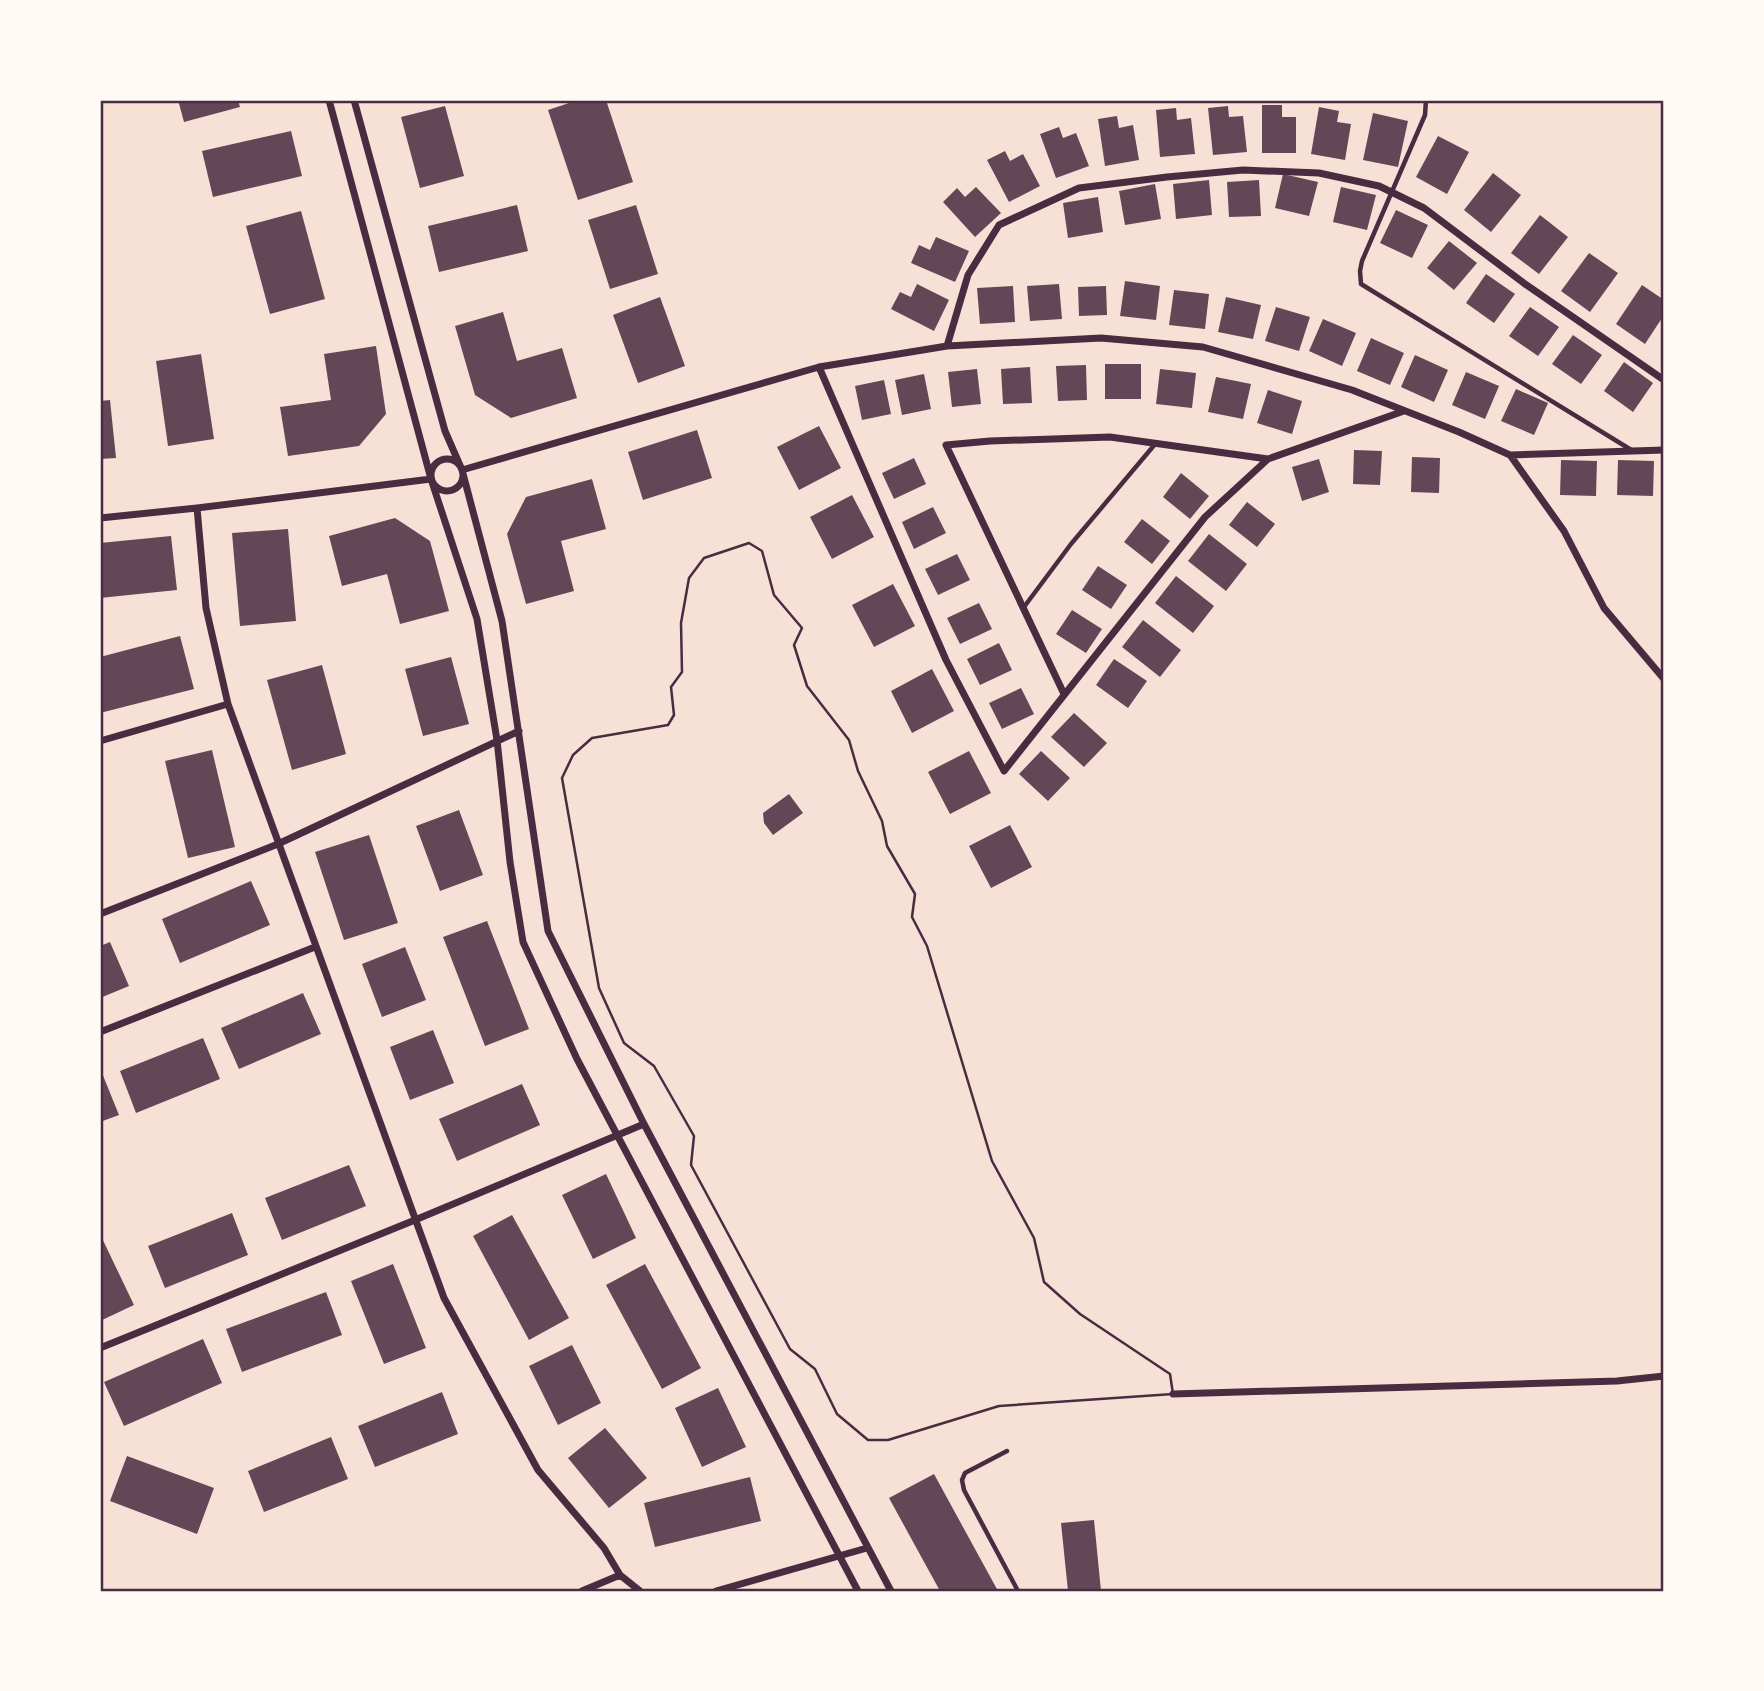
<svg xmlns="http://www.w3.org/2000/svg" width="1764" height="1691" font-family="Jost,sans-serif">
<style>
.building{fill:#644757}
.lines{fill:none;stroke-linecap:round;stroke-linejoin:round}
.path{stroke:#4a2c40;stroke-width:2.5}
.service{stroke:#4a2c40;stroke-width:4.5}
.minor{stroke:#4a2c40;stroke-width:7}
.neatline{fill:none;stroke:#4a2c40;stroke-width:2.5}
</style>
<rect width="100%" height="100%" fill="#f7e1d7"/>
<path class="building" d="M178,100h60l2,7 -56,15z
M578,100h28l27,82 -55,18 -30,-90z
M1262,105h20v12h14v36h-34z
M445,106l19,70 -44,12 -19,-71z
M1228,106l1,11 14,-1 4,36 -34,3 -5,-47z
M1319,107l20,4 -2,11 14,2 -6,36 -34,-6z
M1176,108l1,12 14,-2 4,36 -35,3 -4,-47z
M1373,113l35,8 -10,46 -35,-7z
M1117,116l2,12 14,-3 6,35 -34,6 -7,-47z
M1059,127l4,11 13,-5 13,33 -33,12 -16,-44z
M291,131l11,45 -89,21 -11,-46z
M1438,136l31,16 -22,42 -31,-17z
M1005,151l5,10 13,-7 17,32 -31,16 -22,-42z
M1493,173l28,22 -30,37 -27,-22z
M1283,174l35,8 -9,34 -34,-8z
M1209,180l3,35 -36,4 -3,-35z
M1259,180l2,36 -32,1 -2,-35z
M1155,184l6,35 -36,6 -6,-34z
M976,187l25,26 -26,24 -32,-35 14,-14 8,9z
M1341,187l35,8 -9,35 -34,-8z
M1098,197l5,35 -35,6 -5,-35z
M517,205l11,46 -89,21 -11,-46z
M636,205l22,69 -48,15 -22,-69z
M1396,210l32,15 -16,33 -32,-15z
M301,211l24,88 -55,15 -24,-88z
M1540,215l28,22 -29,37 -28,-21z
M936,237l33,14 -14,31 -44,-19 8,-18 11,5z
M1449,241l28,22 -23,27 -27,-22z
M1589,253l29,20 -28,39 -29,-21z
M1486,274l29,20 -21,29 -28,-20z
M1125,281l35,5 -4,34 -36,-4z
M917,284l32,16 -15,31 -43,-22 9,-17 11,5z
M1059,284l3,35 -32,2 -3,-35z
M1642,285l22,15v15l-19,29 -29,-20z
M1013,286l2,36 -35,2 -3,-36z
M1106,286l1,29 -28,1 -1,-29z
M1174,290l35,4 -4,35 -36,-4z
M660,297l25,69 -47,17 -25,-68z
M1226,297l35,8 -8,34 -35,-7z
M1276,307l34,10 -11,34 -34,-10z
M1530,307l29,20 -21,29 -29,-20z
M503,312l14,49 45,-13 15,50 -66,20 -36,-23 -20,-69z
M1323,319l33,14 -14,33 -33,-15z
M1573,335l29,20 -21,29 -29,-20z
M1371,338l33,15 -14,32 -33,-14z
M376,346l10,68 -27,32 -71,10 -8,-49 51,-7 -7,-46z
M201,354l13,85 -46,7 -12,-85z
M1415,355l33,15 -14,32 -33,-15z
M1624,362l29,21 -20,29 -29,-21z
M1105,364h36v35h-36z
M1086,365l1,35 -29,1 -2,-35z
M1030,367l2,36 -29,1 -2,-35z
M977,369l4,35 -29,3 -4,-35z
M1160,369l36,4 -4,35 -36,-4z
M1466,372l33,14 -14,33 -33,-14z
M924,374l7,35 -29,6 -7,-35z
M1216,377l35,7 -8,35 -35,-7z
M884,380l7,34 -29,6 -7,-34z
M1516,389l32,14 -14,32 -33,-14z
M1268,390l34,11 -10,33 -35,-11z
M110,400l6,58 -16,1v-58z
M819,426l22,42 -42,22 -22,-43z
M697,430l15,48 -69,22 -15,-48z
M1354,450l28,1 -2,34 -27,-1z
M1412,457l28,1 -1,35 -28,-1z
M914,458l12,26 -32,15 -12,-26z
M1319,459l10,33 -27,9 -10,-34z
M1561,460l36,1 -1,35 -36,-1z
M1618,460l36,1 -1,35 -36,-1z
M1181,473l28,23 -19,23 -27,-22z
M592,479l14,50 -45,12 13,50 -48,13 -19,-70 19,-37z
M852,495l22,42 -42,22 -22,-42z
M1247,502l28,22 -18,23 -28,-22z
M933,507l13,26 -32,16 -12,-27z
M395,518l35,23 19,70 -49,13 -13,-50 -45,12 -13,-50z
M1142,519l28,22 -18,23 -28,-22z
M288,529l8,92 -56,5 -8,-93z
M1209,534l38,30 -21,27 -38,-30z
M171,536l6,54 -77,8v-55z
M957,554l13,26 -32,15 -13,-26z
M1098,566l29,19 -16,24 -29,-19z
M1176,576l38,30 -21,27 -38,-30z
M893,584l22,42 -41,21 -22,-42z
M979,603l13,26 -32,15 -13,-26z
M1072,610l30,19 -16,24 -30,-19z
M1143,620l38,30 -21,27 -38,-30z
M180,636l14,53 -94,24v-56z
M999,643l13,27 -32,15 -13,-26z
M451,657l18,67 -46,12 -18,-67z
M1114,659l33,22 -19,27 -32,-23z
M322,665l24,89 -54,16 -25,-90z
M932,669l22,42 -42,22 -21,-42z
M1021,688l13,26 -32,15 -13,-26z
M1074,713l33,30 -23,24 -33,-30z
M212,750l23,97 -47,11 -23,-97z
M969,751l22,42 -41,21 -22,-42z
M1041,751l29,27 -22,23 -29,-27z
M789,794l14,19 -30,22 -9,-12 -1,-10z
M459,810l24,65 -43,16 -24,-65z
M1010,825l22,42 -41,21 -22,-42z
M369,835l29,88 -54,17 -29,-88z
M251,881l19,44 -90,38 -18,-44z
M487,921l42,108 -44,17 -42,-109z
M110,942l19,44 -29,12v-52z
M405,947l21,53 -44,17 -20,-53z
M303,993l18,41 -82,35 -18,-41z
M433,1030l21,53 -44,17 -20,-53z
M203,1038l17,41 -84,34 -16,-42z
M102,1073l17,42 -19,7v-48z
M522,1084l18,41 -83,36 -18,-42z
M349,1165l17,41 -84,34 -17,-42z
M606,1174l30,64 -43,21 -31,-64z
M232,1213l16,42 -83,33 -17,-42z
M512,1215l57,103 -40,22 -56,-104z
M100,1234l34,71 -34,16z
M393,1264l33,84 -42,16 -33,-83z
M645,1264l56,104 -39,21 -56,-104z
M326,1292l16,43 -100,37 -16,-43z
M203,1339l19,44 -98,43 -20,-44z
M572,1345l29,58 -43,22 -29,-59z
M718,1388l28,59 -44,20 -27,-59z
M442,1392l16,42 -83,33 -17,-41z
M605,1428l42,50 -38,30 -41,-50z
M331,1437l17,42 -84,33 -16,-41z
M127,1456l87,32 -17,46 -87,-33z
M934,1474l64,117h-58l-51,-93z
M750,1477l11,44 -106,26 -11,-44z
M1094,1520l7,71h-33l-7,-68z"/>
<g class="lines">
<path class="path" d="M749,543l13,8 12,44 28,33 -8,17 13,41 42,54 9,31 24,50 5,25 28,48 -3,23 15,29 65,215 42,77 10,44 36,32 90,60 3,20 -174,12 -111,34h-20l-31,-26 -22,-45 -25,-20 -99,-184 3,-29 -40,-70 -30,-23 -25,-55 -37,-210 11,-23 19,-17 76,-13 6,-10 -3,-28 11,-15 -1,-49 8,-45 15,-20z"/>
<path class="service" d="M1426,100l-1,15 -63,146 -2,10 1,13 272,167
M1024,607l47,-63 85,-101
M1007,1451l-42,22 -3,7 2,10 54,101"/>
<path class="minor" d="M329,100l102,379 46,140 20,121 13,122 13,80 54,117 281,532
M354,100l91,331 17,39 40,151 46,310 96,193 247,467
M947,346l21,-71 31,-50 80,-37 88,-11 76,-7 76,3 60,13 45,22 101,76 139,96
M819,367l127,293 58,111 201,-254 63,-58 136,-48
M1510,455l154,-5
M431 475a16 16 0 1 1 32 0a16 16 0 1 1-32 0Z
M462,470l357,-103 128,-21 154,-8 102,9 149,43 107,42 51,23 54,76 40,77 60,71
M197,508l9,100 22,96 216,594 94,172 66,78 16,27 20,16
M100,518l97,-10 234,-29
M1064,694l-118,-249 44,-4 120,-4 158,22
M100,741l128,-37
M100,914l178,-70 241,-113
M100,1032l215,-85
M100,1348l315,-128 229,-96
M1173,1394l444,-13 47,-5
M582,1591l38,-16
M716,1591l151,-43"/>
</g>
<rect width="1764" height="1691" fill="none" stroke="#fffaf5" stroke-width="203"/>
<rect x="102" y="102" width="1560" height="1488" class="neatline"/>
</svg>
